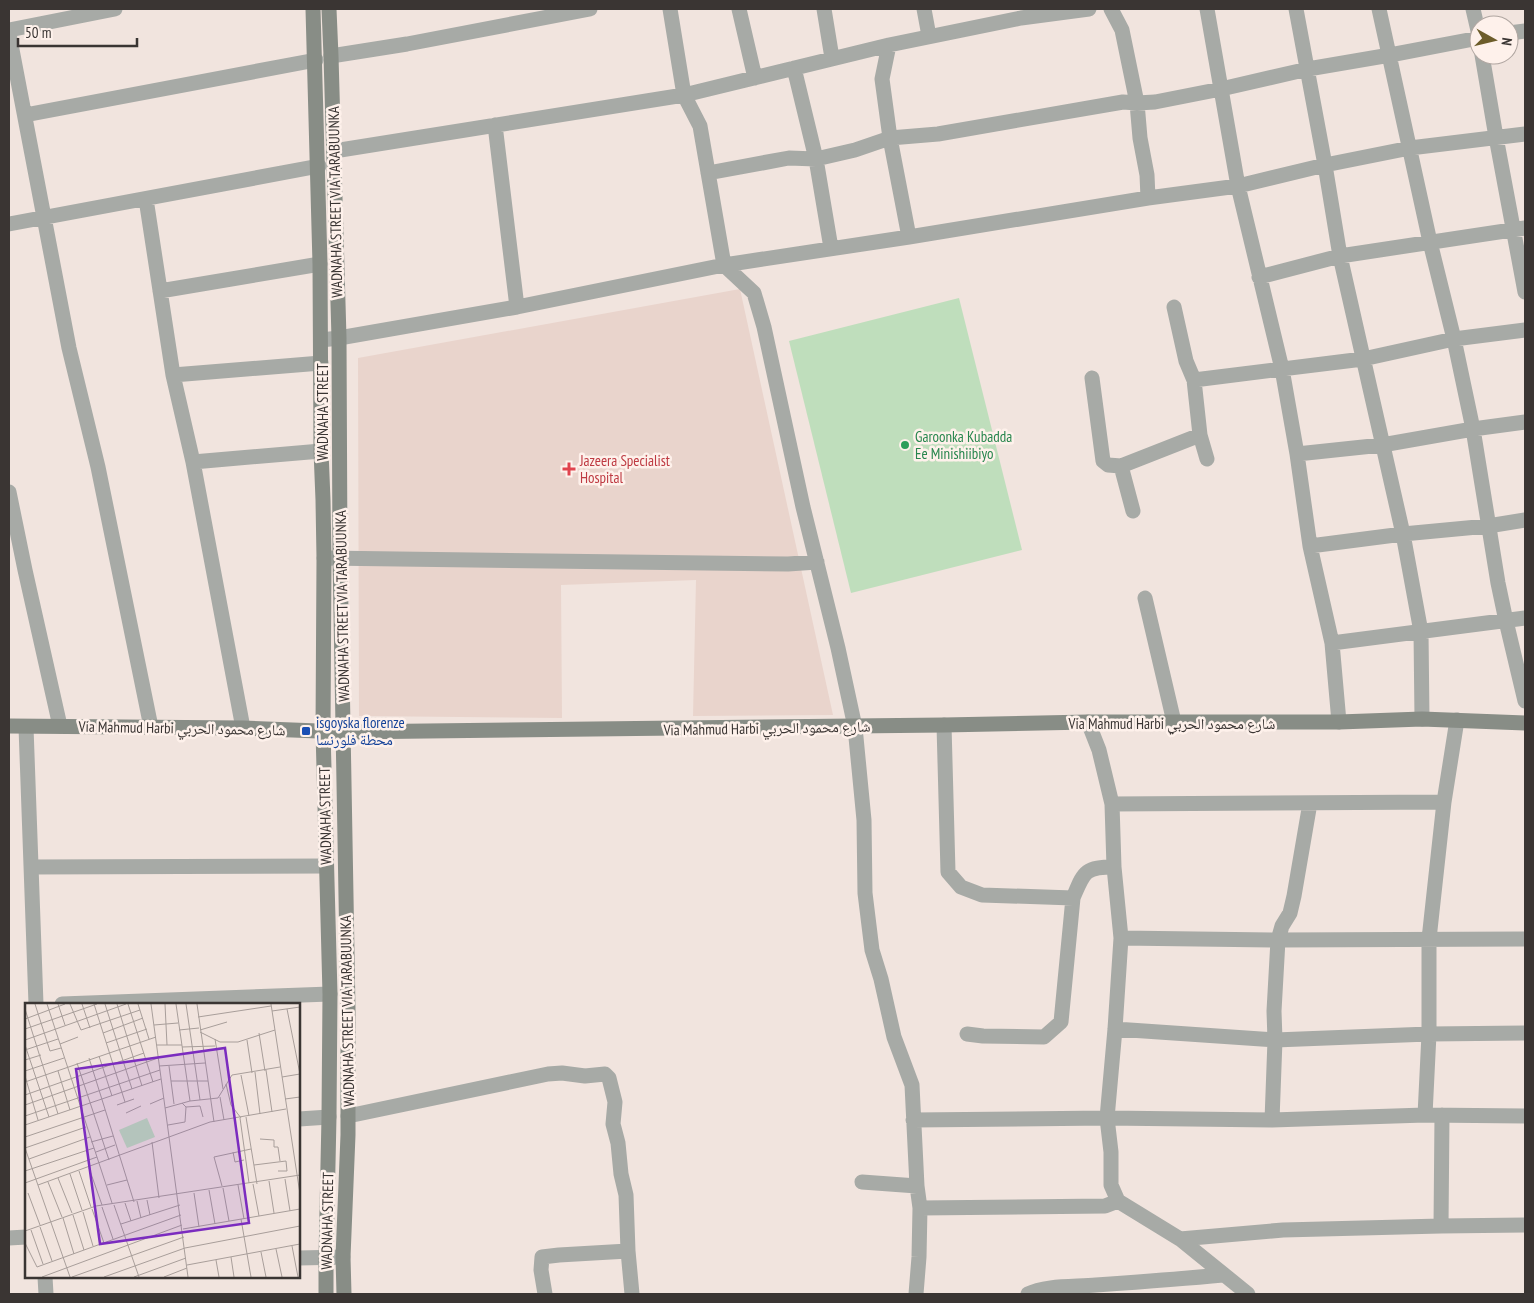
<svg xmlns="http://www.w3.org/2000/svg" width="1534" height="1303" font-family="'PT Sans Narrow','Noto Naskh Arabic',sans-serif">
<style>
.built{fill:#e9d4cc}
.pitch{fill:#bfdebc}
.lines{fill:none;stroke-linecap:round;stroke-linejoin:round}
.street{stroke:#a7aaa6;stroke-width:15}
.secondary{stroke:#888d86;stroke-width:15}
.leisure-dot{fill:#2e9e5b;stroke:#fef1eb;stroke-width:2}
.health-dot{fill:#e0444e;stroke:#fef1eb;stroke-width:2}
.transit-dot{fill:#1a4fb4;stroke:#fef1eb;stroke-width:2}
.labels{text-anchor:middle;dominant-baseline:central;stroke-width:5;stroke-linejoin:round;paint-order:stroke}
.street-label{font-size:15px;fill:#3a3533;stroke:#fef1eb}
.leisure-label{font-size:15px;fill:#27864d;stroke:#fef1eb;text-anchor:start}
.health-label{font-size:15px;fill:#be3a42;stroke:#fef1eb;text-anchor:start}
.transit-label{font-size:15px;fill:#164399;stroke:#fef1eb;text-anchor:start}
.inset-road{fill:none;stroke:#a89e9a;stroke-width:1}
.view{fill:#7b2cbf;fill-opacity:0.15;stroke:#7b2cbf;stroke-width:2.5}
.inset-edge{fill:none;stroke:#3a3533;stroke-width:2.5}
</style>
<rect width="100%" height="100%" fill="#f1e4de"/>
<path class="built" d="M740,289l93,426 -140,1 3,-136 -135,5 1,133 -203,-2 -1,-358z"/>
<path class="pitch" d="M959,298l63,252 -171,43 -62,-252z"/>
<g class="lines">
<path class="street" d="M670,9l14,86 16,31 24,139 30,28 10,34 39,180 35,141 17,79 9,93 1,73 7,57 9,29 13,58 18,48 5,101 3,22 -1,49 -3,37
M739,9l16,69
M824,9l8,49
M924,9l5,27
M1111,9l11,21 15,73 3,35 7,37 1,23
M1207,9l31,177 44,183 15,85 13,92 22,97 7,79
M1296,9l29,156 15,91 63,278 18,98 1,87
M1379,9l51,233 24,97 19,90 25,154 8,38 19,80
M1473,9l6,26
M9,30l106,-21
M1509,33l16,-2
M9,34l60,314 29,119 53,260
M889,45l-7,34 8,59 19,99
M1482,55l14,82 29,155
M331,56l76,-12 183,-35
M794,68l22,91 15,89
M25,115l291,-55
M495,125l22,182
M334,151l350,-56 205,-50 132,-27 68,-9
M708,173l81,-15 27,1 39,-9 35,-12 48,-4 185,-32 14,1 18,-1 66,-13 87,-20 82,-14 89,-17
M146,199l27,176 20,87 50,266
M9,224l310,-58
M1259,277l81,-21 185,-28
M160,291l160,-27
M1174,307l12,54 8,19 6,55 7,24
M321,340l18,-2 178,-31 207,-42 185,-28 239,-39 90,-12 87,-21 85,-17 115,-14
M173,375l148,-12
M1092,378l11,83 5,4 13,1 12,45
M1194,380l169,-21 91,-20 71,-9
M1297,454l85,-9 91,-16 52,-7
M193,462l128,-11
M1121,466l79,-31
M9,492l16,78 35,156
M1310,546l93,-12 85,-8 37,-6
M324,558l464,6 29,-2
M1145,598l29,124
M1332,643l193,-25
M1088,722l11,28 13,54 2,63 7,71 -6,91 -8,89 4,34v33l7,16 62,38 68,55
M944,725l4,147 13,15 21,8 91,3
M26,727l10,277
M1112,804l332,-2
M31,867l295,-1
M1121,938l157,2 247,-1
M62,1004l268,-10
M1115,1029l160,11 154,-6 96,-1
M967,1034l16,2 61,1 17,-15 12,-124c11,-26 11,-31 41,-31
M1425,1115l4,-81v-95l15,-137 13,-82
M348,1116l200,-42 14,-1 23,3 20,-2 4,4 6,24 -2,22 5,19 3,31 5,21 2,56 4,43
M299,1119l30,-2
M913,1120l194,-2 165,2 153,-5 100,1
M1272,1120l3,-80 -1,-29 4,-71 4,-14 8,-13 4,-17 16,-93
M862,1182l55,4
M920,1208l185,-2 13,-5
M1441,1226l1,-111
M9,1238l17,-1
M1180,1239l103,-9 158,-4 84,-1
M299,1258l44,-1
M45,1277l1,17
M545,1294l-4,-24 1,-13 17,-2 69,-4
M1028,1294c17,-9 48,-7 68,-9 42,-3 84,-6 127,-10"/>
<path class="secondary" d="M313,9l7,255 1,187 2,49 1,58 -1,173 7,263 -1,123 -3,141v36
M329,9l2,47 8,282 1,219 8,452v126l-5,122 1,37
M9,726l234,2 101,4 600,-7 144,-3h251l83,-3 103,4"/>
</g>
<circle class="leisure-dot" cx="905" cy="445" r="5"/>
<path class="health-dot" d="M566.5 461.5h5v5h5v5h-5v5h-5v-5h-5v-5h5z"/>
<rect class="transit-dot" x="301" y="726" width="10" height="10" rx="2.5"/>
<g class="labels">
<g class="street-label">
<text transform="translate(335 202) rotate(-91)">WADNAHA STREET VIA TARABUUNKA</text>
<text transform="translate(322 412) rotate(-90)">WADNAHA STREET</text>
<text transform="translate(342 606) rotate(-91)">WADNAHA STREET VIA TARABUUNKA</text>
<text x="1172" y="723">Via Mahmud Harbi شارع محمود الحربي</text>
<text transform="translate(182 728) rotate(1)">Via Mahmud Harbi شارع محمود الحربي</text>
<text transform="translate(767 728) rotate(-1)">Via Mahmud Harbi شارع محمود الحربي</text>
<text transform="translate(325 816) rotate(-91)">WADNAHA STREET</text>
<text transform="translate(347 1011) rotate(-91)">WADNAHA STREET VIA TARABUUNKA</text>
<text transform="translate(327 1221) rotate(-89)">WADNAHA STREET</text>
</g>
<g class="leisure-label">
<text x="915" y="436">Garoonka Kubadda<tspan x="915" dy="17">Ee Minishiibiyo</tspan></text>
</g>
<g class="health-label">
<text x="580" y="460">Jazeera Specialist<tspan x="580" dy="17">Hospital</tspan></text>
</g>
<g class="transit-label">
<text x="316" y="722">isgoyska florenze<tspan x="316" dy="17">محطة فلورنسا</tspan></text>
</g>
</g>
<g transform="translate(25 1003)">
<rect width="275" height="275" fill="#f1e4de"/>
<path d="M122,115l8,19 -28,11 -8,-18z" fill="#bfdebc"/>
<path class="inset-road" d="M10,1l15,47 11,-3M22,1l65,199M33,1l7,21M45,1l11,26 59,-20M57,1l8,24M69,1l31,98M80,1l27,85M92,1l25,82M103,1l25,78M113,1l11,35M126,1l37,273M140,1l2,41M151,1l14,97M161,1l14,96M172,1l17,118M246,1l29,190M0,6l33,105M262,6l13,65M247,8l28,-4M173,14l73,-11M0,16l40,-15M129,22l24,-2M0,26l72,-25M154,27l20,-2M175,27l27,-8M175,29l20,10h18l37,-12M78,30l40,-15M234,30l6,38M190,36l8,50M0,37l101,-36M222,37l5,33M81,40l41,-14M35,41l18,-7M0,42l24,72M132,42h25M157,44l33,-1M0,47l33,-11M74,53l13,40M64,55l45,144M0,57l16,-5M52,60l32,97M134,63l46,-3M144,63l5,38M241,67l6,42M0,68l39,-13M33,68l12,39M230,69l5,42M216,72l8,41M0,73l13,44M257,74l18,-3M146,78h37M0,79l131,-45M201,81l5,21 10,13M0,92l119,-42M195,94l4,23M260,96l15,-2M157,100l4,4 14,-1 3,11M125,101l14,-6M0,102l133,-47M92,102l17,-6M140,105l25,-7 28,-3 14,-23 48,-8M101,110l15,-7M0,113l135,-46M221,114l11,67M215,115l9,65M0,122l136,-46M143,122l17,-3 1,-15M0,134l80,-27M235,136l14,1v7h4l2,14M66,139l22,-6M127,139l7,56M0,145l45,129M0,145l61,-21M71,149l19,-7M208,149l2,10 9,-2M4,156l61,-22M229,162l32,-4 1,10h-9M64,165l13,37M0,168l69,-23M54,168l12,36M45,171l12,36M33,175l14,35M260,176l5,32M244,178l5,32M23,179l14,35M0,180l72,-26M228,181l6,32M13,182l172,-63 76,-13M82,182l20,-5M213,182l6,34M197,183l-8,-29 37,-8M198,185l6,33M184,187l6,34M3,190l12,32M169,190l5,34M122,197l3,15M112,198l4,17M100,200l6,18M89,202l25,72M77,204l11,32M67,206l12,34M58,209l10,34M48,212l11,35M38,215l11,36M216,216l10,58M96,221l59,-19M15,224l12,34M158,226l117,-20M6,227l12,34M0,228l71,-25 204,-31M0,240l12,24 144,-52M267,243l6,31M251,246l6,28M236,249l5,25M206,254l3,20M191,257l3,17M162,262l113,-21M17,274l140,-52M47,274l112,-40M79,274l81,-29 115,-22M109,274l52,-19M139,274l23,-9"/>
<path class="view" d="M200,45l24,175 -149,21 -24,-175z"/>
<rect width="275" height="275" class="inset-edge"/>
</g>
<rect width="1534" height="1303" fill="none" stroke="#3a3533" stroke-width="20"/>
<g transform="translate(1494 40) rotate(98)"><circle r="24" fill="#fef1eb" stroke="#b0a6a1"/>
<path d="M0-4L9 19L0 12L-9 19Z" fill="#6c5c2a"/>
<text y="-8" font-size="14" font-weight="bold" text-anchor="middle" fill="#3a3533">N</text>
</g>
<path d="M18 38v8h119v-8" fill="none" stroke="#3a3533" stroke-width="2.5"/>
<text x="25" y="38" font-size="15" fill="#3a3533" stroke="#fef1eb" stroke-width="4" paint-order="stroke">50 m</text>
</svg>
